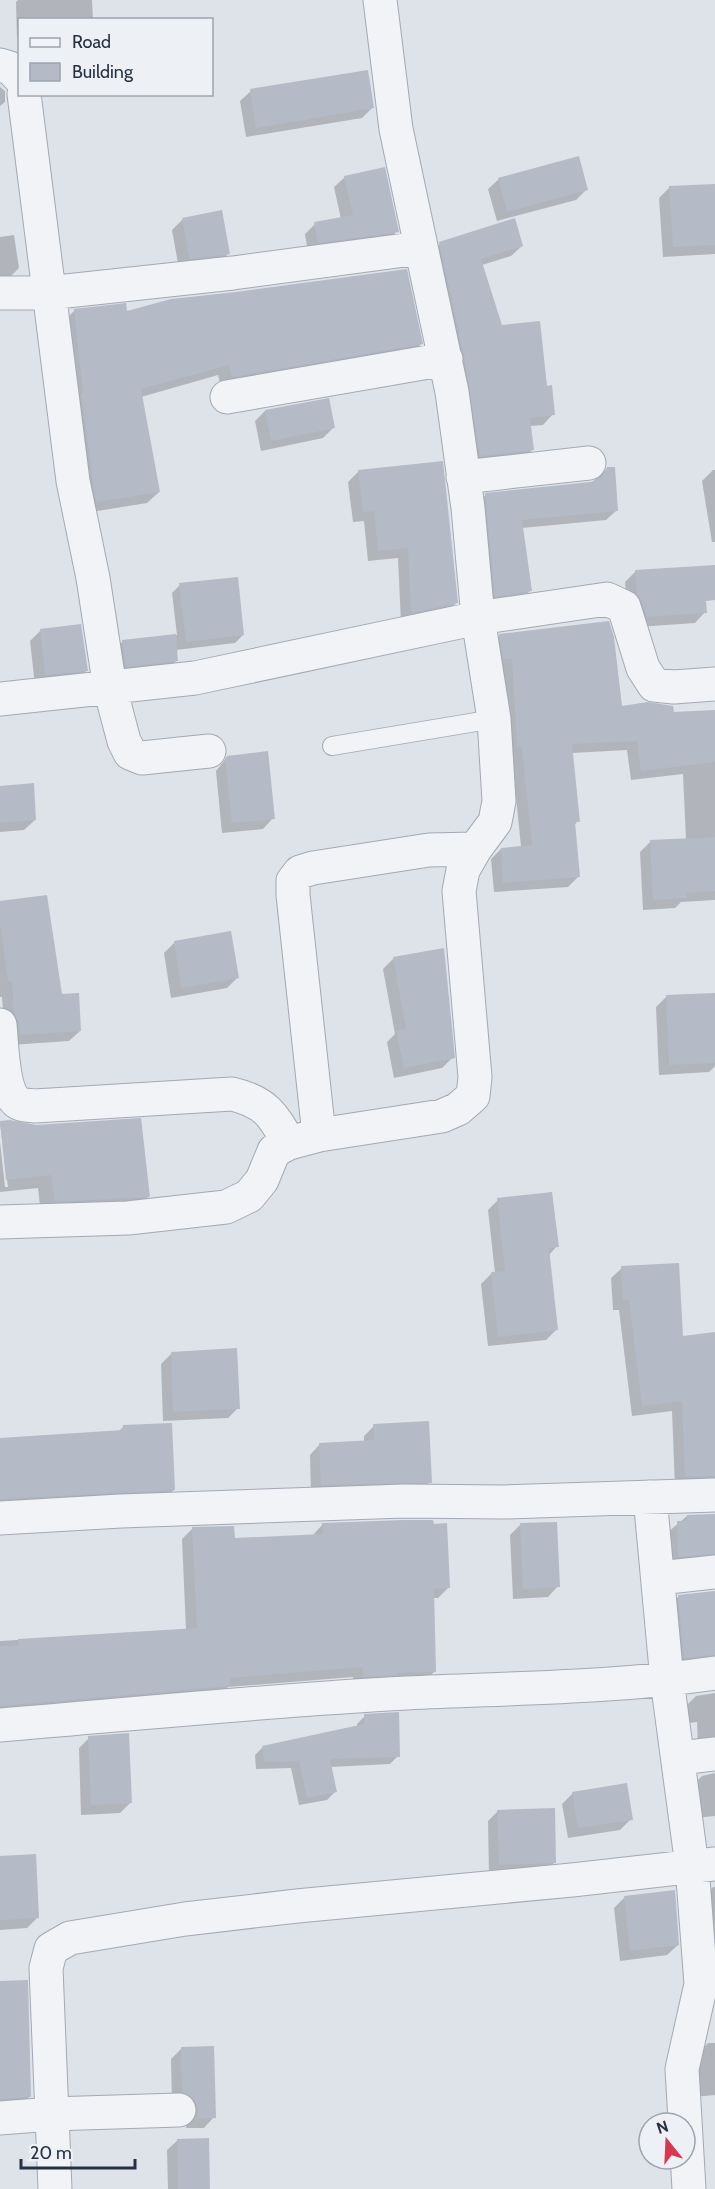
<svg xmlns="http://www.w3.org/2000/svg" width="715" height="2189" font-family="Cabin,sans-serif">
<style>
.shadow{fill:#0003}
.building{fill:#b4bbc6}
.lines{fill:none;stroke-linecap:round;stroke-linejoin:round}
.service-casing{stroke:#a3a9b3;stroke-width:20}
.minor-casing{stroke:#a3a9b3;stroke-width:35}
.service{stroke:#f1f3f7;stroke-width:18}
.minor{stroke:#f1f3f7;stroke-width:33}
</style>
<rect width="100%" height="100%" fill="#dee2e9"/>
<path class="shadow" d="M18,0h74l1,20h-73v18h-3l-1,-36z
M0,87l5,4v11l-5,4z
M251,91l122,16 -11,11 -116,19 -6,-36z
M345,177l52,54 -10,11 -79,10 -3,-18 10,-10 26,-5 -7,-32z
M499,179l88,10 -11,11 -79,21 -9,-32z
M715,185v69l-52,3 -4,-59 11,-11z
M183,219l45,35 -10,10 -39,5 -7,-39z
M14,235l5,33 -9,9 -10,1v-41z
M440,244l82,2 -11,10 -29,9 19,62 45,60 7,27 -10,11 -13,1 2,24 -10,10 -52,6 -40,-212z
M74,311l51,1 296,32 -11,11 -189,33 -3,-13 -77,22 18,95 -12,11 -62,10 -22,-191z
M265,411l68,17 -10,10 -62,13 -6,-30z
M607,469l10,41 -11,10 -84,8 8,63 -11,10 -34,5 -10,-101 11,-10 105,-12z
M713,470h2v72h-3l-10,-61z
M359,471l97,132 -10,10 -45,10 -3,-65 -30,3 -4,-40 -11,1 -5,-40z
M636,571l69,41 -10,11 -58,4 -10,-22 -2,-23z
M180,585l63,50 -8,8 -59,7 1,10 -11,11 -50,5 -4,-24 10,-10 55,-7 -5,-42z
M40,631l47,39 -11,11 -41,4 -5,-44z
M500,635l121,73 52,6 42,-3v189l-34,2 -6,6 -32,2 -3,-58 11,-11 35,-1 -3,-66 -52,6 -4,-30 -55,3 6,68 -4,4 4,52 -10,10 -74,5 -3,-33 10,-10 20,-2 -9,-90 -22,-111z
M227,757l46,61 -10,11 -41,4 -6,-62z
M0,787l35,33 -11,10 -24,2z
M0,903l61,93 19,35 -11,10 -59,4 -6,-21 -2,-27h-2z
M174,943l63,35 -10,10 -56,10 -7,-45z
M393,959l60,98 -11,11 -48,10 -7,-36 8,-8 -12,-65z
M715,994v72l-6,6 -50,3 -3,-68 10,-10z
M10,1121l139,75 -14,14 -94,5 -3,-27 -38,4v-50l5,45h3l-8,-64z
M498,1200l59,46 -8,9 7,75 -10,10 -58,6 -7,-62 10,-10 4,-1 -7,-63z
M622,1268l60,70 33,-4v156l-40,-3 -3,-76 -40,5 -13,-106h-6l-2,-32z
M172,1353l66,55 -10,10 -65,3 -2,-57z
M374,1426l56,56 -10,10 -109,3 -1,-40 10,-11 44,-2v-6z
M123,1427l51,63 -11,10 -163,8v-69l118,-7z
M715,1515v52h-47l-1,-34 20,-17z
M323,1524l109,1 16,63 -10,10h-5l2,73 -11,11 -71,4v-9l-125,10 -10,9 -218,19v-74l186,-11 -4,-91 10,-10 41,11 80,-5z
M520,1525l38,61 -10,11 -35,2 -3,-64z
M715,1592v76h-41l-5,-61 10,-11z
M715,1693v56l-17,-3 -1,-24 -8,1 -3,-17 10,-10z
M365,1716l33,40 -8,8 -60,3 5,25 -8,8 -28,5 -8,-37 -35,1 -1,-14 8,-8 94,-20v-3z
M89,1738l42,64 -11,11 -39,2 -2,-67z
M715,1773v43l-20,2 -4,-31 11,-11z
M573,1793l58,26 -11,11 -52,8 -6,-34z
M498,1811l57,51 -11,10 -55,2 -1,-53z
M0,1857l37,61 -10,10 -27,2z
M713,1887h2v65l-12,-54z
M624,1898l54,47 -11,10 -47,6 -6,-53z
M0,1983l30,113 -11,11 -19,1z
M708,2043h7v52l-22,2 4,-43z
M182,2048l32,69 -10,11h-18l2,-7 -16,-19 -1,-43z
M178,2140l31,49h-41l-1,-39z"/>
<path class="building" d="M368,70l6,38 -118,20 -6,-39z
M579,156l9,34 -81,22 -9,-34z
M385,167l14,65 -81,11 -4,-21 39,-7 -9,-39z
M715,184v61l-42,2 -4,-61z
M222,210l8,44 -41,5 -7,-41z
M515,218l8,28 -42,13 21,66 38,-4 7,65 5,-1 3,30 -25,3 4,32 -54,6 -16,-101 -25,-113z
M407,269l16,75 -191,33 -3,-12 -88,24 19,103 -64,10 -15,-108 2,-1 -9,-84 52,-6 1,8 44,-12 65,-7z
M329,398l6,30 -64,13 -6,-31z
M443,461l15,142 -47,10 -3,-65 -30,3 -4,-40 -11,1 -5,-42z
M607,467h8l3,44 -96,9 10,71 -37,6 -10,-104 106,-11 10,-4z
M715,565v35l-9,1 1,12 -60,4 -5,-16 -5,-7 -2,-24z
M238,577l6,58 -58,7 -7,-59z
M609,621l5,16 8,69 26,-4 25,4 1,6 41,-2v52l-74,9 -4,-30 -65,3 8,78h-5l5,55 -77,6 -2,-35 31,-3 -10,-98h-5l-5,-88h-9l-4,-25z
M81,624l7,47 -43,4 -5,-46z
M176,634l2,27 -52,6 -4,-27z
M268,751l7,68 -43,4 -7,-63 2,-4z
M34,783l2,37 -36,3v-37z
M715,837v54l-28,2v5l-34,2 -3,-60z
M47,895l15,99 17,-1 2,38 -61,4 -1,-12 -5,-10 -2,-32h-4l-8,-58v-22z
M231,931l8,47 -58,10 -7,-47z
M444,948l11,110 -51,10 -8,-38 10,-1 -13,-72z
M715,993v70l-46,2 -3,-70z
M141,1118l9,79 -95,5 -4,-27 -45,5 -6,-59 10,-1 26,5z
M552,1192l7,55 -10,1 9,82 -60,7 -7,-65 14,-1 -8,-73z
M679,1263l4,73 32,-4v144l-30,1 -3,-76 -40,5 -13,-106h-6l-2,-34z
M237,1348l3,61 -67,3 -2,-60z
M429,1421l3,62 -111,2 -2,-42 55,-3 -1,-16z
M172,1423l3,67 -175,9v-61l123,-8v-5z
M715,1514v40l-37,3 -1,-36h10v-6z
M404,1520h29l1,4 13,-1 3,65 -16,1 2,83 -38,1v2l-35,2v-10l-133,11v8l-230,20v-60h19l-1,-7 179,-11 -5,-101 42,-1 1,12 88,-4 -1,-11z
M557,1522l3,65 -37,2 -3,-66z
M715,1591v64l-31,3 -6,-63z
M399,1712l1,45 -70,2 7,33 -30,6 -8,-37 -35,1 -2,-16 102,-22v-10z
M129,1733l3,70 -41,2 -3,-69z
M627,1783l6,37 -55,8 -6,-36z
M555,1808l1,55 -57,2 -2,-55z
M36,1854l3,64 -39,2v-64z
M675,1890l4,55 -49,6 -6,-55z
M28,1980l3,117 -31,2v-118z
M214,2046l2,72 -20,1 2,-9 -3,-9 -7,-7 -6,-2 -1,-45z
M209,2138l1,51h-32l-1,-50z"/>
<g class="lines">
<defs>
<path id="service" d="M332,746l162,-27"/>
<path id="minor" d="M0,65l10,3 10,10
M24,94l49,387 20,97 17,110 14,53 6,12 12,5 67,-7
M0,293h48l185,-20 187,-25
M227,397l219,-38
M463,477l126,-14
M0,699l195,-21 283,-60 129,-19 17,8 19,61 11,17 20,2 41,-3
M0,1025c2,18 2,65 17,77 5,4 13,3 18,4l197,-12c34,8 41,21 57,49
M319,1135l-26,-240v-14l7,-9 13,-4 116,-18 46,-1
M0,1222l128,-4 98,-11 23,-11 13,-16 12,-29 15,-8 30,-8 123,-19 16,-7 15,-13 2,-19 -16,-186 4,-21 12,-21 20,-27 4,-21 -5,-82 -16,-101 -10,-110 -16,-116 -56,-263 -16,-129
M650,1497l17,183 25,186 9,118 -19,85 7,120
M0,1518l121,-7 283,-10 100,1 211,-7
M659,1578l56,-6
M0,1725c136,-11 271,-25 407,-32 103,-5 206,-5 308,-20
M679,1758l36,-4
M0,2118l51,-4 128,-4
M55,2189l-9,-221 5,-19 19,-11 115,-19 112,-13 275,-26 143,-16"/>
</defs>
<use href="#service" class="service-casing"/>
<use href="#minor" class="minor-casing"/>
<use href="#service" class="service"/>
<use href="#minor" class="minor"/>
</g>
<rect x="18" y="18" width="195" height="78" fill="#edf1f6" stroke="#9da4ae" stroke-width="1.5"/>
<rect x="30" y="38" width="30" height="9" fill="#f1f3f7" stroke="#9da4ae" stroke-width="1.5"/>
<text x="72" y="48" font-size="18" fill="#253041">Road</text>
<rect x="30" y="63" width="30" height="18" fill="#b4bbc6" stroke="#9da4ae" stroke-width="1.5"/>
<text x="72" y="78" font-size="18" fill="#253041">Building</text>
<g transform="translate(667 2141) rotate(342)"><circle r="28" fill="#edf1f6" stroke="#9da4ae" stroke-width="1.5"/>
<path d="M0-4.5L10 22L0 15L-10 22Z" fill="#db364f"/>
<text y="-9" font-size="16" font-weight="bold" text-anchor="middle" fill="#253041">N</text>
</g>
<path d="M21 2159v9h114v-9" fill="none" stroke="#253041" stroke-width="3"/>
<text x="30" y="2159" font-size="18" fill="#253041" stroke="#edf1f6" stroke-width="4.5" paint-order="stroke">20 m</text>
</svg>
